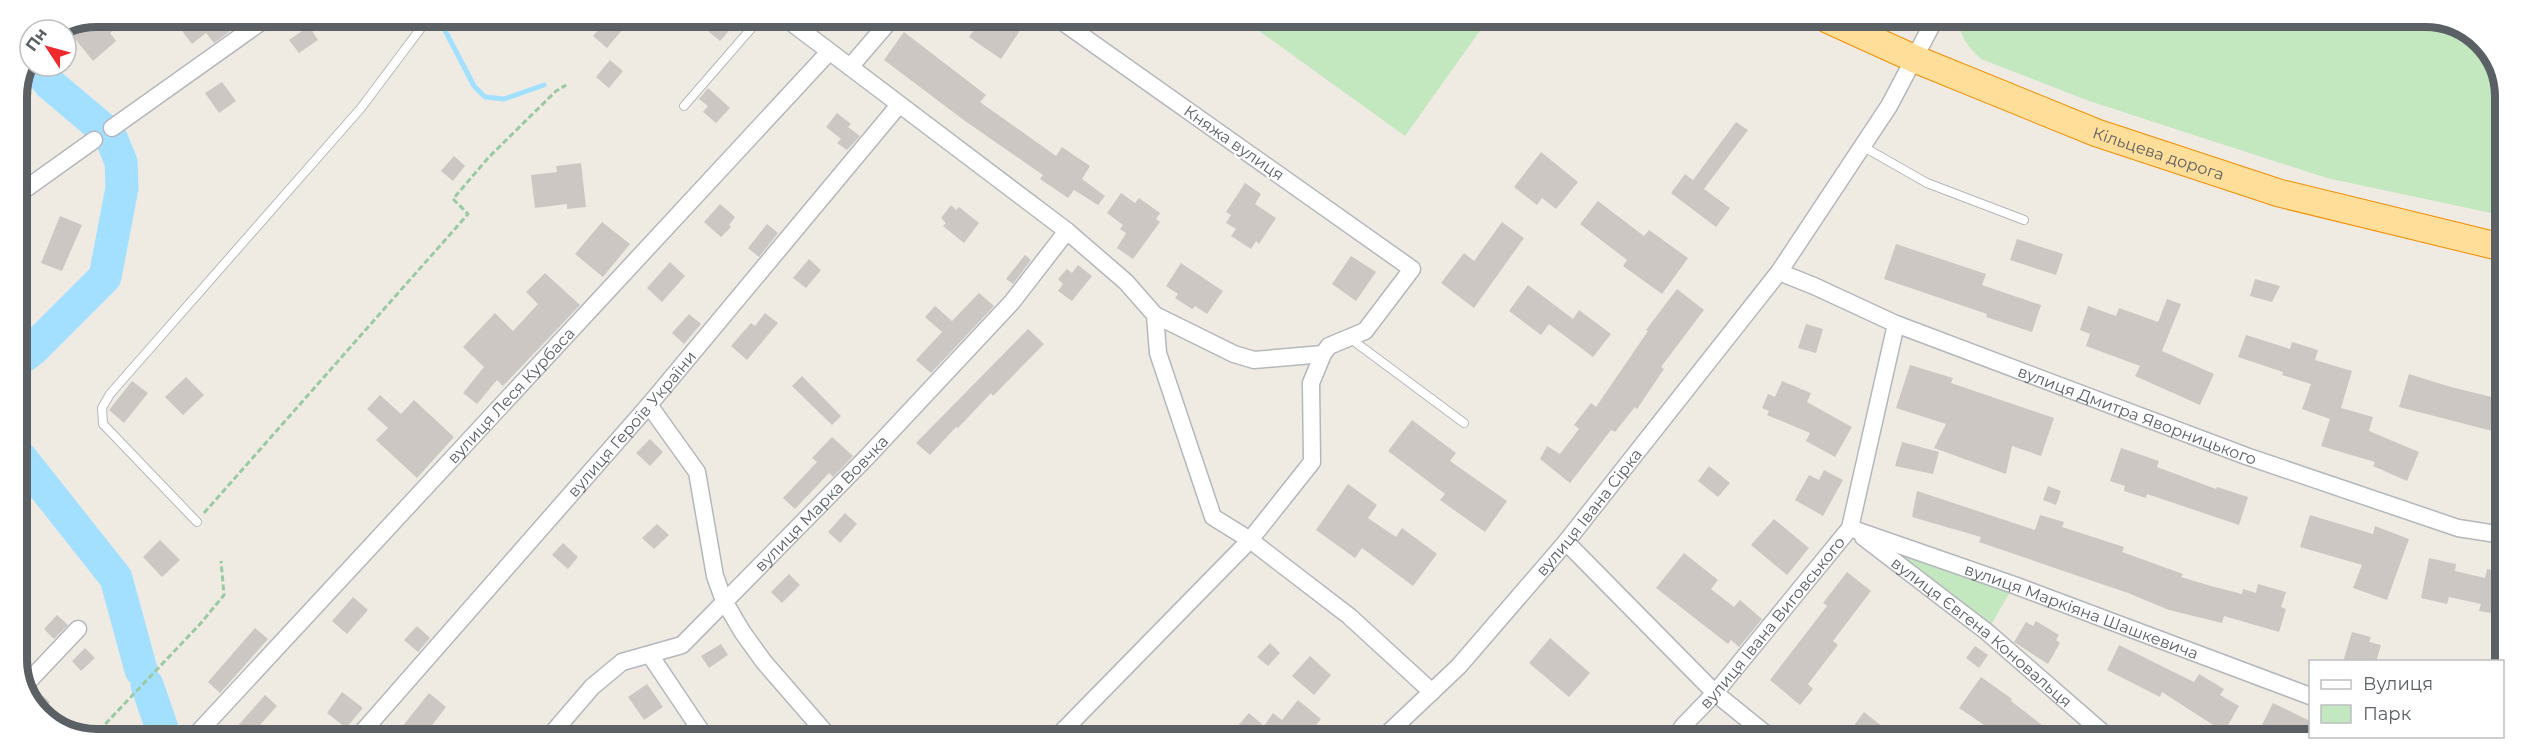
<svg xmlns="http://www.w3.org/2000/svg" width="2522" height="756" font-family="Montserrat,sans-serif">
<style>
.green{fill:#c3e7bf}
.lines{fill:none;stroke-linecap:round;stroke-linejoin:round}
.stream{stroke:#a3e0ff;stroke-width:5}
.river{stroke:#a3e0ff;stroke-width:33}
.building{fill:#ccc7c3}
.service-casing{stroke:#b4b7bb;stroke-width:10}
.minor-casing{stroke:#b4b7bb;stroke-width:19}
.trunk-casing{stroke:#f28e00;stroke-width:29}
.path{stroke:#99caa3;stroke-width:3;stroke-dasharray:6 3;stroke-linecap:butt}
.service{stroke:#fff;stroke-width:8}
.minor{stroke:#fff;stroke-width:16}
.trunk{stroke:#ffde99;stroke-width:27}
.labels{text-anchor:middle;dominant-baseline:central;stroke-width:4.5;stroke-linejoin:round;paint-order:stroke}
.street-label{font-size:16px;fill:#5b6065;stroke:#fff}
.rim{fill:none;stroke:#5b6065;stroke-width:8}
</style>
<rect width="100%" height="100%" fill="#efebe3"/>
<path class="green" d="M1241,18h248l-84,118z
M1958,19h488l40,25 19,48v124l-178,-38 -238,-77 -108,-42c-13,-12 -21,-22 -23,-40z
M1850,528l164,57 -27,47z"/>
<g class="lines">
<path class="stream" d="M438,17l36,69 11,11 19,2 40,-14"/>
<path class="river" d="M17,361l15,-11 73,-73 17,-89 -1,-26 -9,-22 -10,-12 -52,-44 -14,-18
M17,453l99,125 25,92
M147,685l18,52"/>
</g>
<path class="building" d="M97,16l8,1 10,12 -5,4 6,8 -23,20 -26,-32z
M185,17h26l6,8 4,-3 8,10 -15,11 -8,-10 -14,11 -16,-21z
M609,17h24l-26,31 -14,-12z
M712,17h29l-21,24 -17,-14z
M982,18h28l13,8 -22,33 -32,-22z
M309,26l9,14 -19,13 -10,-13z
M904,32l82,63 -6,7 76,54 6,-9 28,19 -8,13 23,17 -7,9 -24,-15 -6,8 -28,-19 3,-4 -78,-54 -81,-61z
M610,60l13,11 -14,17 -13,-11z
M222,82l14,19 -17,12 -14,-20z
M708,88l22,20 -14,15 -13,-11 5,-6 -9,-7z
M837,113l14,11 -3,3 12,9 -13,14 -10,-7 4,-4 -15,-12z
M1736,122l12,8 -44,59 26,19 -14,19 -45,-34 14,-19 8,6z
M1541,152l37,30 -22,27 -14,-11 -5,7 -23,-18z
M454,156l11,10 -12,15 -12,-10z
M581,163l5,44 -19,2v-5l-32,4 -4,-33 26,-3 -1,-6z
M1245,183l16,11 -6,10 21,14 -17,26 -3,-3 -5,8 -20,-13 5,-7 -10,-6 5,-8 -5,-3z
M1121,193l14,10 4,-5 21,15 -4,6 4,3 -27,37 -16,-11 9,-15 -6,-4 3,-4 -16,-12z
M1598,201l46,35 5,-6 39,28 -26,36 -39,-28 4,-6 -47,-36z
M720,204l15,13 -6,8 2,2 -10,10 -17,-15z
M951,205l5,5 3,-3 20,16 -15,20 -21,-17 3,-3 -5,-5z
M60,216l22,9 -20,46 -21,-8z
M602,222l28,22 -27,33 -28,-23z
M1502,222l22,16 -50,70 -33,-25 23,-30 10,8z
M767,224l11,9 -19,24 -11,-9z
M2017,239l46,15 -7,21 -46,-15z
M1896,244l90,30 -4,11 59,20 -9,27 -46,-15 1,-3 -103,-35z
M1025,255l6,5 -18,24 -7,-5z
M1351,256l25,16 -20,29 -24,-17z
M809,259l12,11 -15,18 -13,-10z
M670,262l15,14 -23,26 -15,-14z
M1181,263l42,28 -16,23 -12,-8 -3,3 -17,-11 3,-4 -12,-8z
M1078,265l14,11 -20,25 -14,-10 5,-7 -5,-5 9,-10 5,4z
M545,273l35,32 -77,81 -6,-6 -20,24 -14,-11 21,-26 -21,-20 32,-34 18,18 25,-27 -12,-12z
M2255,279l25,7 -8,16 -22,-6z
M1528,285l45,34 6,-9 32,24 -18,23 -44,-33 -8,11 -32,-24z
M1677,289l27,21 -43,57 3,2 -27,40 -2,-2 -20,25 -4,-2 -41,53 -30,-24 7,-13 13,8 19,-25 -5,-4 17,-22 5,4 52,-76 -2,-1z
M979,293l15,13 -63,67 -15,-13 26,-28 -17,-15 10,-11 17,15z
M2167,299l14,5 -19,47 52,23 -14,31 -65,-29 5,-10 -54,-20 4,-12 -10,-4 8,-24 28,10 3,-8 39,14z
M765,313l13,10 -31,37 -16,-14 20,-23 4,3z
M689,314l12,10 -17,20 -12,-11z
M1806,324l17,5 -7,24 -18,-5z
M1028,329l16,15 -51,52 -2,-3 -33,35 -2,-1 -26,28 -14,-12z
M2246,335l44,14 2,-7 26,8 -3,10 37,11 -11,37 32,9 -4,14 50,21 -12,29 -34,-15 2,-4 -54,-16 9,-27 -28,-10 9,-25 -29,-9 1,-3 -45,-15z
M1910,365l43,13 -2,5 103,35 -13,38 -29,-10 -6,28 -72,-26 12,-24 -50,-16z
M2409,374l42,13 53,13v34l-105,-27z
M802,376l39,40 -9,9 -40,-39z
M186,377l18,18 -21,20 -18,-18z
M132,381l16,12 -24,30 -15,-13z
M1782,381l29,12 -4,9 45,25 -17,30 -29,-16 4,-8 -43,-18 2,-4 -7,-3 6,-14 7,3z
M380,395l21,19 13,-14 40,37 -37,41 -41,-38 12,-12 -21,-19z
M1412,420l44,33 -6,8 57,40 -22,31 -45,-32 5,-6 -57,-43z
M832,437l21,19 -20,21 -4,-4 -34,36 -12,-11 34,-36 -5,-4z
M650,439l13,13 -13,14 -14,-13z
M1902,442l37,10 -6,22 -38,-8z
M2121,448l38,13 -2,6 59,22 1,-2 31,10 -9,28 -92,-31 -1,4 -22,-7 1,-5 -15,-5z
M1709,466l21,17 -12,14 -20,-16z
M1824,470l19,10 -20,36 -28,-16 14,-25 10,5z
M1348,484l29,21 -9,13 28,19 6,-9 35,26 -24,32 -51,-38 -7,10 -39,-28z
M2048,486l13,5 -5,14 -13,-5z
M1917,491l118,39 5,-15 24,7 -2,5 62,20 -2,5 61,22 -2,3 30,9 31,8 1,-5 13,4 2,-9 28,8 -5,15 5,2 -7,23 -55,-16 -2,7 -53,-13 -41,-17 -149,-51 2,-5 -69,-20z
M845,513l12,11 -17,19 -12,-11z
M2310,515l63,19 2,-8 34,13 -22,61 -34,-12 9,-23 -62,-18z
M1774,519l35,29 -22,27 -36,-30z
M657,524l12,11 -15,14 -12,-11z
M160,540l20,20 -18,17 -19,-20z
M563,543l15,14 -10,12 -16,-14z
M1684,553l34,27 -7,9 23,18 6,-7 22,19 -23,28 -8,-7 -3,4 -72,-56z
M2429,558l27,6 -1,7 30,7 2,-9 16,3v43l-24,-4 2,-7 -32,-7 -2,7 -26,-6z
M1847,572l24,19 -38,50 5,4 -30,39 5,5 -13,16 -30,-25 57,-74 -4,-3z
M789,574l11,11 -18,18 -11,-11z
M353,597l15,13 -21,24 -15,-13z
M57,615l11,10 -14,14 -10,-10z
M2036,621l23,14 -3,5 4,3 -12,21 -34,-22 12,-20 7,4z
M417,626l13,12 -12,14 -14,-12z
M255,628l13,11 -48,54 -12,-11z
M2352,632l19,5 -2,5 12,3 -5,17h-33z
M1550,638l40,35 -21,24 -40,-34z
M1270,643l10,10 -12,13 -11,-9z
M721,644l7,11 -19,13 -8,-12z
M2119,645l75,37 5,-8 25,15 -4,6 19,11 -15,26 -62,-40 -2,5 -53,-27z
M1975,646l13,9 -9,13 -13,-10z
M85,648l10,10 -14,13 -9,-10z
M1310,656l21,19 -17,20 -22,-19z
M1981,677l31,22 -1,2 49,38h-55l-46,-31z
M647,684l16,23 -19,13 -16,-23z
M35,689l15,13 -9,11 -8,-5 -5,-13z
M342,692l21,16 -17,20 -19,-15z
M429,693l17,14 -23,30h-29z
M265,695l12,11 -28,31h-21z
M1298,700l23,19 -15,19h-58l-12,-10 13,-15 15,13 9,-13 9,7z
M2273,703l37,18v18h-30l-20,-10z
M1864,712l34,27h-54z"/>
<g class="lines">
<defs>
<path id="service" d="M684,106l77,-89
M1862,146l65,37 97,37
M1351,339l113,84
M197,522l-94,-98 -1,-16 8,-14 251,-286 63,-84 11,-7"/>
<g id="minor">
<path d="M784,17l283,214 59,51 29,33 3,38 55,164 37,23 99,76 83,76"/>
<path d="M850,67l43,-50"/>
<path d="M112,128l156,-111"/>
<path d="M17,195l77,-55"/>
<path d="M17,233v1"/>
<path id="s1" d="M1779,272l35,14 82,38 350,132 212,72 45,7"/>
<path d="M1155,315l79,39 20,6 69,-6"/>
<path d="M649,405l48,67 18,104 9,25 19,32 21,29 66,76"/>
<path id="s2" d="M1850,528l164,57 296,111"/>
<path id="s3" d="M1863,537l124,95 123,107"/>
<path d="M1566,542l149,151 57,46"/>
<path d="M650,655l55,82"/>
<path d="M25,685l53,-56"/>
<path id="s4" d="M194,737l635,-685"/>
<path id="s5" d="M358,737l291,-332 250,-300"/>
<path id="s6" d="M549,737l43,-50 30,-25 60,-17 185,-188 145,-155 55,-71"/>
<path d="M1056,738l194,-198 62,-78 -1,-79 12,-29 6,-8 36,-15 47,-62 -355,-251"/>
<path id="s7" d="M1383,738l76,-72 107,-124 213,-270 110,-166 46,-87"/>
<path id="s8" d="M1675,739l8,-13 32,-33 135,-165 46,-204"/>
</g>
<g id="trunk">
<path id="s9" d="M1827,19l88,40 182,74 182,60 226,55"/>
</g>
</defs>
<use href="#service" class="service-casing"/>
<use href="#minor" class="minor-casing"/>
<use href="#trunk" class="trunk-casing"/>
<path class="path" d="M204,513l264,-299 -15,-15 36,-42 67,-66 10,-6
M93,737l108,-114 23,-28 -3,-34"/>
<use href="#service" class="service"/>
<use href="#minor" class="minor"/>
<use href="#trunk" class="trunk"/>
</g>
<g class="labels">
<g class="street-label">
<text transform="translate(1234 143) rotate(35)">Княжа вулиця</text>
<text stroke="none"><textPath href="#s9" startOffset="358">Кільцева дорога</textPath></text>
<text stroke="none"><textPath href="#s4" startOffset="466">вулиця Леся Курбаса</textPath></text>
<text stroke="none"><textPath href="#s1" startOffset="386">вулиця Дмитра Яворницького</textPath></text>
<text stroke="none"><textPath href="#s5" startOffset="416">вулиця Героїв України</textPath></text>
<text stroke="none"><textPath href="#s6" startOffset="366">вулиця Марка Вовчка</textPath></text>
<text stroke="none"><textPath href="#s7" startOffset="306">вулиця Івана Сірка</textPath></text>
<text stroke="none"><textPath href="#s2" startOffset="246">вулиця Маркіяна Шашкевича</textPath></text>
<text stroke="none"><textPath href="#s8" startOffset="152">вулиця Івана Виговського</textPath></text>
<text stroke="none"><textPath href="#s3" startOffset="152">вулиця Євгена Коновальця</textPath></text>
</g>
</g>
<path d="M0 0H2522V756H0ZM97 27H2425A70 70 0 0 1 2495 97V659A70 70 0 0 1 2425 729H97A70 70 0 0 1 27 659V97A70 70 0 0 1 97 27Z" fill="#fff" fill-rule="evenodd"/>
<path class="rim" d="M97 27H2425A70 70 0 0 1 2495 97V659A70 70 0 0 1 2425 729H97A70 70 0 0 1 27 659V97A70 70 0 0 1 97 27Z"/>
<rect x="2309" y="660" width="195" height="78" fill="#ffffff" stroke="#bdbfc1" stroke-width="1.5"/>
<rect x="2321" y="680" width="30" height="9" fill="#ffffff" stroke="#bdbfc1" stroke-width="1.5"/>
<text x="2363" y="690" font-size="18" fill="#5b6065">Вулиця</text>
<rect x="2321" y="705" width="30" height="18" fill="#c3e7bf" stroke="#bdbfc1" stroke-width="1.5"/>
<text x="2363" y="720" font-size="18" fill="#5b6065">Парк</text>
<g transform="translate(48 48) rotate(306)"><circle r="28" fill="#ffffff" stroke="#bdbfc1" stroke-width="1.5"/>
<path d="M0-4.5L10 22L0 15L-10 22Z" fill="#ef2a2e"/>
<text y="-9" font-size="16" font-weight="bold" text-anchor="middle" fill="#5b6065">Пн</text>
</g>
</svg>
